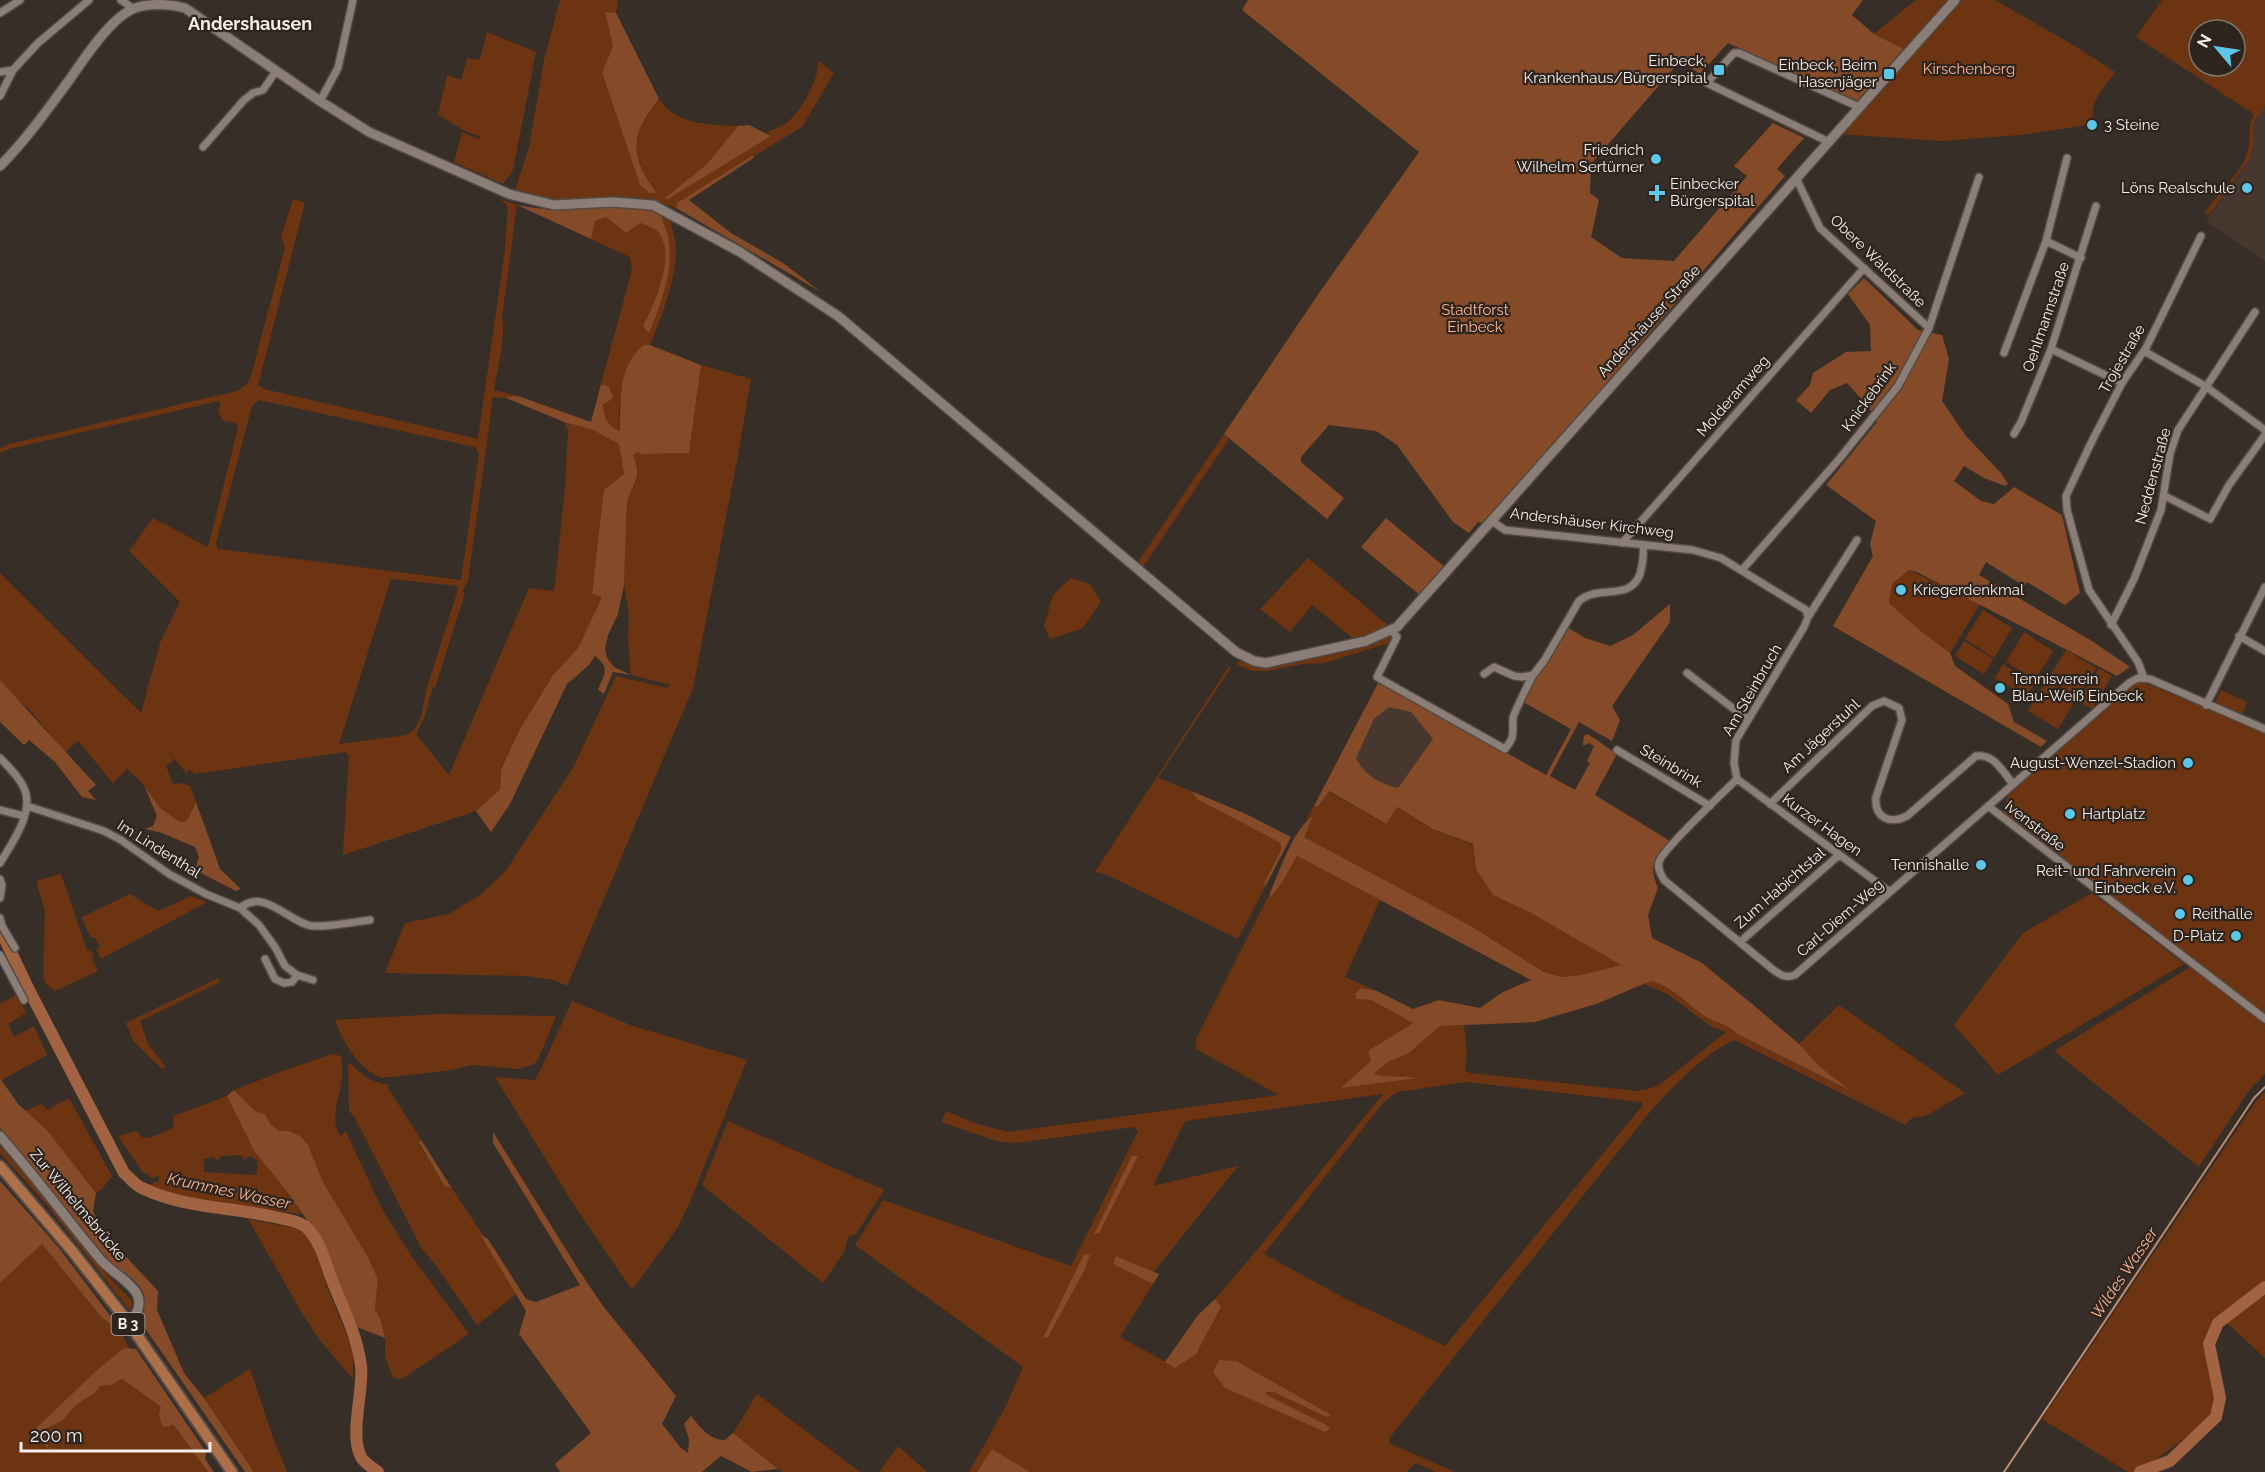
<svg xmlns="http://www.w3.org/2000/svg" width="2265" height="1472" font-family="Raleway,sans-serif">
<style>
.built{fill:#48372f}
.green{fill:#6d3411;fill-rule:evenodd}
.forest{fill:#854a28;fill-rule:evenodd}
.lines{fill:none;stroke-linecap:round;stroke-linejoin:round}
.stream{stroke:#ba8c74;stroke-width:2}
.river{stroke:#a16342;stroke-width:12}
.minor-casing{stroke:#524a45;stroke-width:10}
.tertiary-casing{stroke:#524a45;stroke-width:12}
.primary-casing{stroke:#524a45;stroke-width:14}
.minor{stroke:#8b7e77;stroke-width:7}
.tertiary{stroke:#8b7e77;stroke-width:9}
.primary{stroke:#ae7049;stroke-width:10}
.poi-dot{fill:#5dc7e8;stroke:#2e241e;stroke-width:2}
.labels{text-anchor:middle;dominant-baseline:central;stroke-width:4.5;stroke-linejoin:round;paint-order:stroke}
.shield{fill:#2e241e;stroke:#b9b1ac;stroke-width:1.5}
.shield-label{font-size:14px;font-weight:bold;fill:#f4ede9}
.poi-label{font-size:15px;fill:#f4ede9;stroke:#2e241e;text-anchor:end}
.park-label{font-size:15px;fill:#fbb38d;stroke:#2e241e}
.street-label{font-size:15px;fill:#f4ede9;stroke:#2e241e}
.water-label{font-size:16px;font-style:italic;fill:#fab28d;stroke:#2e241e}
.quarter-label{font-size:18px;font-weight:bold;fill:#f4ede9;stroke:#2e241e}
</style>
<rect width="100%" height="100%" fill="#382e28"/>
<path class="built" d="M2265,107v154l-59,-40 43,-61 5,-15 -1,-22z
M1389,707l22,5 23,27 -36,49 -19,-5 -17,-13 -6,-13 18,-38z"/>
<path class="green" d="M560,0h58l-2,13h-11l8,33 -11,27 38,112 9,8 8,-1c-28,-36 -26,-58 2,-93 16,26 52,26 79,27l-31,38 -42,35 106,-63 -5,-3c8,-4 19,-8 25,-14 12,-12 29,-42 27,-58l16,12 -32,54 -125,76 -1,5 -27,-9 -19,-2 -83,4 -32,-10 14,-44 15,-87z
M1916,0h79l80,46 40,26c-11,16 -29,33 -20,52l-75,11 -78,6 -104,-7 25,-27 -6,-6 45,-52 -28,-15z
M2162,0h103v107l-12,16 1,22 -5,15 -40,55 -4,-3c13,-17 30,-34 40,-53 8,-15 1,-31 9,-45l-118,-77zM2199,30h36v36h-36z
M487,32l49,20 -23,118 -10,14 -49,-22 8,-30 16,7 3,-2 -18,-7 -25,-15 9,-40 14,5 6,-22 13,2z
M293,199l12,4 -47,182 6,4 214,50 27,-190 3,-42 -7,-8 16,6 -15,112c4,24 -5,50 -8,73l24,6 -12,2 -13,-1 -25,184 -5,9 2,3 -30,95 -2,-2 -8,30 -9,18 33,41 80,-187 25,3 11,-102 3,-59 -4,-8 29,8 27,14c-1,10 4,20 4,31l-32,119 10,3 -24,51 -25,27 -33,54 -19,39 -1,21 -24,22 -133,44 6,-99 -4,-4 -150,22 -6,-5 -2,5 -19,-23 6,9 -8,6 7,18 9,-1 8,3 6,16 -9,19 -7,1 -20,-14 -16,-23 -17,-16 -14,14 -35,-42 -13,11 -35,-42 -20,-17 -10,-12v-108l141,140 19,-70 20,-41 -51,-51 24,-33 55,29 30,-119 -3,-6 -12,-1 -5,-10 3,-7 -2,-3 -210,48 -9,4v-5l9,-4 228,-53 10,-7 5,-11 33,-126 -4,-10zM259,400l216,47 4,6 -18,127 -243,-31 -2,-6 36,-137zM391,579l66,7 1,3 -32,102 -4,22 -6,14 -9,8 -68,9z
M661,214l9,6c3,11 6,22 6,33 -2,33 -14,62 -26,92h-6l-25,62 1,24c-23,-7 -17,-28 -11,-45l-8,-2 31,-114 -2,-13 -39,-18 4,-18 11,-4 20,16 15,-10c5,2 14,5 17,9 19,23 -4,72 -15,94l21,-31 5,-55z
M701,365l50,14 -13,76 -45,233 -126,298 -13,-6 -27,-4 -142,-3 20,-50 44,-9 31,-19 25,-23 69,-106 42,-90 51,12 4,-3 -40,-10 -3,-34 1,-27 -5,-29 3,-82c6,-23 17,-23 6,-48l5,-3 51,1z
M1224,434l5,5 -86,128 -5,-5z
M1308,558l82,69 -35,13 -43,-35 -22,27 -30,-23z
M1909,570l71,34 -30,49 -28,-21 -33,-29 3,-19z
M1071,578l19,6 11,18 -18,26 -33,11 -6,-13 9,-31z
M1983,610l29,18 -18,30 -29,-19z
M2024,632l29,19 -18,29 -29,-18z
M1392,636l1,3 -4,4 -65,20 -21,1 -35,7h-15l-15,-6v-4l22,6 30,-5 75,-16z
M1964,641l29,18 -9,15 -29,-18z
M2066,650l30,18 -19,29 -29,-18z
M2003,664l31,20 -8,13 -31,-19z
M1229,666l2,2 -73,110 33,13 1,3 87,47 3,4 -1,5 -17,33 1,4 -27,52 -133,-65 -10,-2z
M2099,668l13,8 -20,33 -13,-8z
M2046,681l30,18 -18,30 -30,-18z
M2143,682l122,51v281l-262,-198 6,-26 124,-106z
M2221,690l26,12 -5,12 -27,-12z
M1328,791l57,33 11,-17 37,22 40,16 3,24 17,26 40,19 89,51 -41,10 -19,2 -18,-5 -73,-46 -167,-89 8,-20 -6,3 8,-14 5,1z
M1297,856l83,44 -35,77 32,14 -16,-3 -3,11 13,1 42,23 -44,28 2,10 -28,27 61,-13 -15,2 -16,-3 13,-11 23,-10 31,-27 24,-1 3,29 -2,16 5,3 166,18 12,-2 11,-4 67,-53 -14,-5 -45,-33 -23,-10 7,-3c25,7 36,25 57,37 11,6 20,6 29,16l109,55 -26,-22 -21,-23 40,-39 126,88 -37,22 -16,3 -7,7 -171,-85c-33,16 -60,46 -84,72l-259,324 -2,5 2,3 64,28h-19l-20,-9 -10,9h-376l-38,-22 -15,22h-8l37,-66 17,-39 -168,-122 28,-45 188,66 67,-135 -4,-4 -118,16 -20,-2 -55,-19 5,-11 31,13 32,8 270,-37 -83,-46v-10l74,-146v3l13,-15zM1467,1082l174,20 2,3 -198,241 -101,-48 -80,-44 119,-151 14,-11zM1383,1094l-126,156 -42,49 6,9 -46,59 -55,-30 33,-53 -39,-20 2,-8 38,16 84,-106 -85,20 32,-65zM1219,1360l108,57 -54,-25 -7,-1 1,4 56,28 -51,-16 -47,-19 -11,-16z
M61,874l26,76 7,3 -2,6 6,12 -43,20 -9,-7 -3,-10 2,-63 -9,-30z
M2092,893l92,71 -186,111 -44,-50 69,-92z
M130,894l28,17 33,-15 16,6 -106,57 -5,-9 4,-3 -5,-9 -5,-1 -8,-20z
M2190,967l75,58v49l-15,15 -51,78 -145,-116z
M218,978l2,4 -80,39 8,23 18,23 -4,2 -29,-28 -7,-18z
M18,994l8,19 -18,11 6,13 20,-11 13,29 -45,25 -2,-2v-74z
M572,1001l61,25 114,34 -58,144 -11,23 -46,63 -58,-85 -79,-128 40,3 8,-15z
M440,1014l116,2 -18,44 -4,4 -15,5 -46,-4 -28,6 -63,7c-24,-9 -38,-35 -47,-58z
M332,1054l9,2c1,9 2,19 0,28 -3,17 -11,35 -1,52l6,-4 36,77 30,48 57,77 -67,45 -9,-1 -8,-21v-19l-4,-18 -6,-11 3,-30 -10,-22 -45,-75 -15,-37 -19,-14h-9l-9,-6 -6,-11 -10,-3 -21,-21 46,-18z
M348,1063h2c12,12 22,20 40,22l-2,3 34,53 -4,1 27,45h6l34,51 -4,-3 35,59 -39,31 -42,-61 -13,-15 -67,-131 -6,-7z
M2265,1092v191l-49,39 -9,22 10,54 -3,18 -75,56h-11l-86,-53 215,-319z
M227,1096l27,55 31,38 17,25c-36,-5 -126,-11 -153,-29l10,-4v-5l-7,2 -10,-7 -24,-35 18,-5 6,6 8,1 23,-10 1,-12zM242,1155l2,5 6,-4 7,4v13l-2,2 -51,-3v-13l10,-2 3,4 4,-5z
M69,1098l43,78 -9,12 -7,5 -49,-63 -22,-19 17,-7 5,6z
M728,1121l156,69 -28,44 -8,3 -4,15 -21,31 -121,-98z
M0,1146l31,35 68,85 33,35 -2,10 -84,-107 -46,-51z
M248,1219l47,9 10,4 11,18 11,37 26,63v29l-34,-40 -17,-26z
M42,1244l59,73 11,8 3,-3 15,27 -6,-1 -26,21 -63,60 14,20 -6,-19 19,-9 14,-16 19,-12 5,-7 11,-1 11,-6 39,28 47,65h-208v-189z
M2265,1291v67l-39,-36z
M250,1369l22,66 15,37h-33l-50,-74z
M757,1394l103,78h-77l-5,-3 -45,-36z
M898,1446l29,26h-48z"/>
<path class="forest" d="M1248,0h615l-11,15 22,19 29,15 -46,52 -129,-58 -28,31 -20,-13 -89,103 -1,29 9,7 -8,37 31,21 52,3 73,-85 -13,-10 39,-43 31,15 -27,31 8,7 -300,348 -7,-2 -9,11 -16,-11 -56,-77 -21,-14 -47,-6 -28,32v5l43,36 -17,21 -103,-85 95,-141 100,-141 -177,-142z
M605,12l11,1 43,86c-29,35 -30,57 -2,94h-8l-9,-8 -38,-112 11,-27z
M749,125l22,11 -103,63h-4l43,-35 31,-38z
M752,156l3,1 -66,43 42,33 52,30 38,29 -145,-84 1,-5z
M517,205c14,2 28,5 42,5 33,1 71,-13 102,4 2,9 7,18 8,27 4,33 -8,63 -20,92l-6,-7c11,-22 34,-71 15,-94 -3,-4 -12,-6 -17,-9l-15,10 -20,-16 -11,4 -4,18z
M1864,278l54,52 24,5 7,24 -7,42 24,35 35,37 7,11 -3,2 -21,-8 -20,-12 -10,15 27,20 13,3 20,-17 48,28 18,78 -15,12 -38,-23 -3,4 -38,-24 -7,13 113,66 38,26 -13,9 -200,-104 -8,-2 -17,14 -3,19 33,29 28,21 5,13 53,38 6,18 33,19 -6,6 -208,-121 40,-70 -3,-12 6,-23 -50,-36 51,-63 -8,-14 -22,-25 -17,7 -19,23 -15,-13 14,-15 3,-12 33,-21 25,-1 -1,-26 -22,-31z
M644,345h6l51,20 -12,88 -49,1 -2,-2 -5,3c10,25 0,25 -6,48l-3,82 -6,29 -10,21 -3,14 2,9 7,9 17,8 -18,-3 -9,22 -6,-4c6,-16 13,-22 -3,-34l-6,9 -22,19 -57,120 -19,28 -15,-21 24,-22 1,-20 19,-40 33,-54 25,-27 24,-51 -10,-3 12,-104 20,-16 -5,-30 -26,-14 -29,-8 -58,-24 1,-1 11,-1 73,26 10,-38 8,2 4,12 -10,7c1,12 4,22 17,26 1,-30 -3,-65 24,-86z
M1386,518l60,50 -25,28 -60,-49z
M1670,604v18l-58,84 8,14 -8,21 -33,-19 -29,54 25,14 15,-27 -3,-2 7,-15 -5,-3 -6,3 1,-10 4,-2 29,20 -22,41 75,46c-16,18 -22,22 -12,47l-10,27 4,23 50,25 55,45 42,36 21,23 31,24 -114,-57c-9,-10 -18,-10 -29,-16 -21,-12 -32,-30 -57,-37l-55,23 -61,18 -95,4 -31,27 -23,10 -12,11c14,4 28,1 43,4l-76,10 30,-27 -3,-10 45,-28 -42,-23 -14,-1 -2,-5 6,-6 16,3 36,18 26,-9 41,8 23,-16 28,-12 -234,-124 -14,25 -12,16 -1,-4c10,-22 23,-64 43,-77l-9,21 167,89 73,46 18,5 19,-2 40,-10 -88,-51 -40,-19 -17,-26 -3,-25 -40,-15 -36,-22 -11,17 -57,-33 -11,16 -4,-1 63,-121v-5l169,95 25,-46 -48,-27 12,-26 32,-49 18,11 25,8 23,-11zM1389,707l22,5 22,27 -35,49c-19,-5 -33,-12 -42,-30l18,-39z
M0,680l96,105 -8,6 8,9 -14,-3 -27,-35 -26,-22 -5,5 -24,-23z
M144,785l16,23 20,14 7,-1 9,-19 24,67 21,20 -5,2 -41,-21 4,-13 -4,-10 -33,-14 -17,-4 8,-3 4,-10z
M1191,791l55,23 45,23 -26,50 -1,-4 17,-33v-5l-2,-3 -82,-43z
M0,1078l18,26 29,26 49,63 -3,18 9,20 56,60 -1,19 27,63 20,25 50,74h-9l-105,-151c14,-34 -7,-41 -30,-59l-110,-134z
M234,1090l21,21 10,3 6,11 9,6h9l11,5 8,9 15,37 45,75 10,22 -3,30 6,11 4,18 -28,-11 -33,-83 -39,-55 -31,-38 -27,-55z
M493,1132l87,140 23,34 73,90 -14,28 19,24 7,5 1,-14 -5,-15 7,-8c9,11 18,24 34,24l8,-7 45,36 -26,3 -31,-16 -19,16h-142l-5,-8 36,-31 -72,-99 7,-23 -46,-77 8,5 38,60 10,3 44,-17 -87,-142z
M418,1141h4l29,46h-6z
M1132,1156h6l-39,77 -5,1z
M0,1181l59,67 56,74 -3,3 -11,-8 -59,-73 -42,39z
M1084,1254l6,1 -6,16 -36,66 -5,1z
M1116,1256l43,18 -6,10 -40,-20z
M1215,1299l6,8 -25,47 -21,14 -10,-6 33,-47z
M124,1348l12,1 70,103 -1,7 9,13h-6l-35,-48 -5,3 -6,-1 -3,-12 2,-7 -39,-28 -11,6 -11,1 -5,7 -19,12 -14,16 -19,9 7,22 -15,-23 63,-60z
M1219,1360l17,1 95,54 -4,2 -54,-25h-7l1,3 56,28 7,5 -5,4 -100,-44 -12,-16z
M992,1449l38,23h-53z"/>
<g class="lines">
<path class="stream" d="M2004,1472l250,-374 11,-11"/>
<path class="river" d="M0,929l29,61 95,183c6,5 11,12 18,15 41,20 89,19 133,29 12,3 26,4 34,13 13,15 16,32 23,50 11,29 25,54 29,86 3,24 -12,68 0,91 3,6 11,10 17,15
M2140,1472l30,-11 46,-44 4,-19 -11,-54 9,-21 47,-36"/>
<defs>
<path id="minor" d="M121,0l13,9
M0,13l20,-13
M0,72l13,-2 25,-27 51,-43
M0,96l13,-26
M320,101l18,-33 15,-68
M1829,142l-122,-59 27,-30h5l120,54
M203,147l41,-47 9,-7 10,-3 13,-19
M1796,178l24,50 109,100
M2046,241l35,17
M2051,349l71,34
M2144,351l61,35 60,44
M2004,353l42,-112 21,-83
M2014,434l7,-12 30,-73 45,-143
M2165,496l45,23 19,-34 36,-50
M1492,521l13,9 188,20 28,8 85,52 2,7 -4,10 -68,113 -2,23 3,16
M1622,543l242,-275
M1742,570l98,-112 58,-72 31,-58 50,-151
M1808,617l49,-77
M2111,625l23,-46 27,-69 9,-56 8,-24 77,-118
M1392,631l5,6 -20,40 128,72c11,-14 7,-15 8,-31 0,-3 18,-40 20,-43
M2239,636l26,15
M1687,673l60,46
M1484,674l10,-7 20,9 8,1 11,-2 11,-14 35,-60c19,-17 51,1 61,-27 3,-10 4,-18 3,-28
M2144,678l-6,-16 -49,-72 -22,-80 -1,-14 26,-55 30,-58 24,-35 55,-112
M2206,705l59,-118
M1617,750l93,56
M0,758c9,9 19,19 24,30 11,24 -12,55 -24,75
M1737,779c-12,12 -76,72 -78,83 -2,7 2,12 5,18l107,88c8,6 14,11 24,7l334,-292 9,-5 12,1 115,50
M1737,779l153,113
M1770,804l102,-98 12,-5 15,7 3,12 -26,77c-2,20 13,28 31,19l69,-60c18,-3 27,16 37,28
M27,806l77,25 17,9 48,34 37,20 34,14 19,17 16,22 10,19 12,9 16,5
M1988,806l277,213
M0,810l24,6
M0,879l2,6 -2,13
M240,908c25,-21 50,16 73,18 18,1 39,-4 57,-6
M0,918l2,8 13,22
M1740,942l99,-87
M0,955l24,45
M265,959l10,20 9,4 8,-1 5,-7"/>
<path id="tertiary" d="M0,166c26,-26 48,-57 70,-87 14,-20 41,-62 65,-71 16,-5 34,-4 50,0l135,93 49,31 140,62 45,11 58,-3 41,3 87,47 98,64 398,336 18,9 12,2 100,-22 31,-14 558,-627
M0,1136c35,40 66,82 100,123 9,11 31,23 37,35 5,11 0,22 -9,28"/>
<path id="primary" d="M0,1166l73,86 55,70 104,150"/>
</defs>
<use href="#minor" class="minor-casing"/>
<use href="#tertiary" class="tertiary-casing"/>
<use href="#primary" class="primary-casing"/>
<use href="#minor" class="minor"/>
<use href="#tertiary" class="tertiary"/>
<use href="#primary" class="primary"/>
</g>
<g class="poi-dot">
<rect x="1713" y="64" width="12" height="12" rx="3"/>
<rect x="1883" y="68" width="12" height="12" rx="3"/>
<circle cx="2092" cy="125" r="6"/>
<circle cx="1656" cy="159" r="6"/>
<circle cx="2247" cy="188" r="6"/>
<path d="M1654 184h6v6h6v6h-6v6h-6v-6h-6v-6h6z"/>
<circle cx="1901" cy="590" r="6"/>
<circle cx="2000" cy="688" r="6"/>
<circle cx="2188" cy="763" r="6"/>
<circle cx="2070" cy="814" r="6"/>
<circle cx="1981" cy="865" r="6"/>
<circle cx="2188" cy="880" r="6"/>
<circle cx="2180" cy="914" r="6"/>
<circle cx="2236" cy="936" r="6"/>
</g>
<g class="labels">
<rect class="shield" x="111.5" y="1313" width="33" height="22" rx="4.5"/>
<g class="shield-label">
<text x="128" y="1324">B 3</text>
</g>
<g class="poi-label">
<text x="1707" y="61">Einbeck,<tspan x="1707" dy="17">Krankenhaus/Bürgerspital</tspan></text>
<text x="1877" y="65">Einbeck, Beim<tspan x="1877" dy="17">Hasenjäger</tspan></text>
<text x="2104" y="125" text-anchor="start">3 Steine</text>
<text x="1644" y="150">Friedrich<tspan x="1644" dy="17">Wilhelm Sertürner</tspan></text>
<text x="1670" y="184" text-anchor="start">Einbecker<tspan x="1670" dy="17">Bürgerspital</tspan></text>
<text x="2235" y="188">Löns Realschule</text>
<text x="1913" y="590" text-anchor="start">Kriegerdenkmal</text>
<text x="2012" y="679" text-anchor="start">Tennisverein<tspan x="2012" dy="17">Blau-Weiß Einbeck</tspan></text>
<text x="2176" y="763">August-Wenzel-Stadion</text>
<text x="2082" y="814" text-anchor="start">Hartplatz</text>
<text x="1969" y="865">Tennishalle</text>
<text x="2176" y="871">Reit- und Fahrverein<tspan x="2176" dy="17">Einbeck e.V.</tspan></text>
<text x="2192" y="914" text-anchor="start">Reithalle</text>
<text x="2224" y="936">D-Platz</text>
</g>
<g class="park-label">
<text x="1969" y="69">Kirschenberg</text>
<text x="1475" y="310">Stadtforst<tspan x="1475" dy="17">Einbeck</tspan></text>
</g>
<g class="street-label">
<text transform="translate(1878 261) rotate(44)">Obere Waldstraße</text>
<text transform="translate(2046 317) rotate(-71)">Oehlmannstraße</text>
<text transform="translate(1649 321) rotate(-48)">Andershäuser Straße</text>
<text transform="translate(2122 359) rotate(-60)">Trojestraße</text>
<text transform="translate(1733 396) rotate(-49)">Molderamweg</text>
<text transform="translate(1869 397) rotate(-54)">Knickebrink</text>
<text transform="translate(2153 476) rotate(-75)">Neddenstraße</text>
<text transform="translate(1592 523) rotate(7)">Andershäuser Kirchweg</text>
<text transform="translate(1752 690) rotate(-60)">Am Steinbruch</text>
<text transform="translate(1821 736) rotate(-43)">Am Jägerstuhl</text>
<text transform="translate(1671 766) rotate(31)">Steinbrink</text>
<text transform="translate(1822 825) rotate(36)">Kurzer Hagen</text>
<text transform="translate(2035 826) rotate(38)">Ivenstraße</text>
<text transform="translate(159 849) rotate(32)">Im Lindenthal</text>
<text transform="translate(1780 888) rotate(-41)">Zum Habichtstal</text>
<text transform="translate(1840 918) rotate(-41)">Carl-Diem-Weg</text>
<text transform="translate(78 1205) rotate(50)">Zur Wilhelmsbrücke</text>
</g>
<g class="water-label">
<text transform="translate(229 1191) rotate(12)">Krummes Wasser</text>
<text transform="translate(2124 1273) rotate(-56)">Wildes Wasser</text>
</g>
<g class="quarter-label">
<text x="250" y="23">Andershausen</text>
</g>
</g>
<g transform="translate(2217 48) rotate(299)"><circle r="28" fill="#2e241e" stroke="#7d746f" stroke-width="1.5"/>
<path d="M0-4.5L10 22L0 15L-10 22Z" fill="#5dc7e8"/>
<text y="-9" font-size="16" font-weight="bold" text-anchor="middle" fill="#f4ede9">N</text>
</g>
<path d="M21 1442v9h189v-9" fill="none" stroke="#f4ede9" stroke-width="3"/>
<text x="30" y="1442" font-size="18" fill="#f4ede9" stroke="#2e241e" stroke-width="4.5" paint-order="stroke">200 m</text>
</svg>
